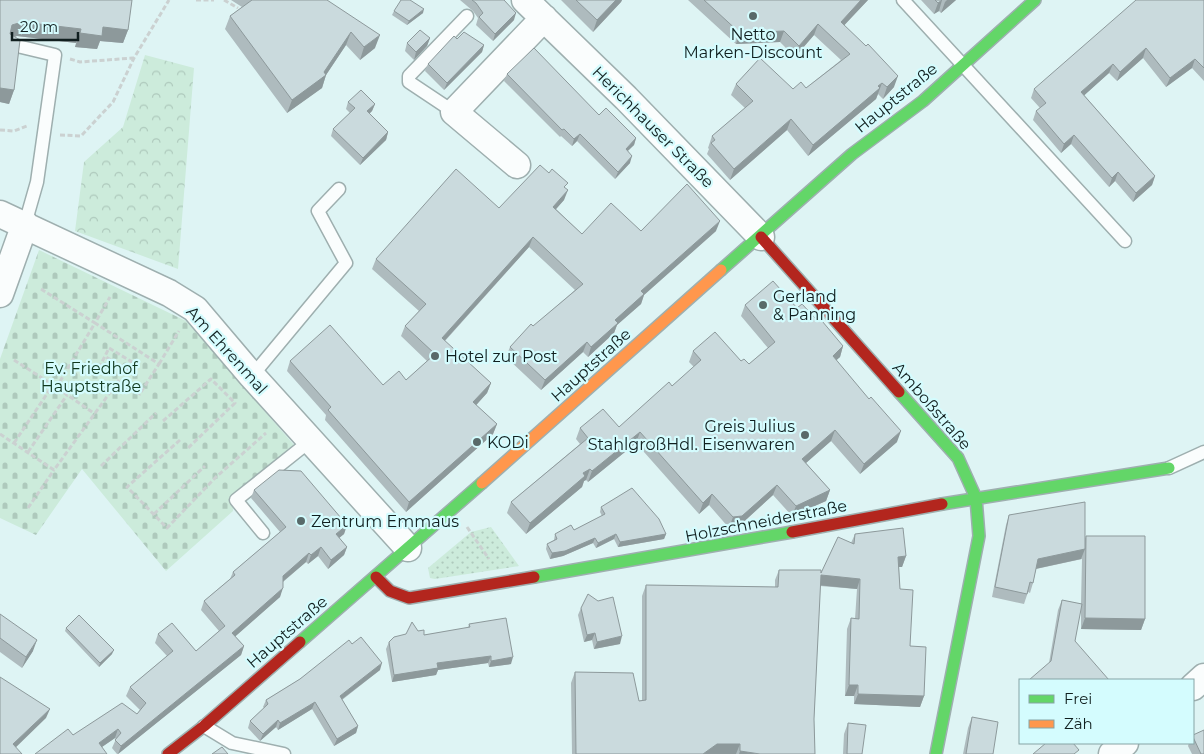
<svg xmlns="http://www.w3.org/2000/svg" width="1204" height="754" font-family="Montserrat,sans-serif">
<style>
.grass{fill:url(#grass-dots)}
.cemetery{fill:url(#cemetery-stones)}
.park{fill:url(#park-crowns)}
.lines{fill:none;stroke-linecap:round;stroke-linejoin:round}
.lane-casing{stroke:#9eafaf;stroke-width:15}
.street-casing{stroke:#9eafaf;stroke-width:29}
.fast-casing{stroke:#9eafaf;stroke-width:14}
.slow-casing{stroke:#9eafaf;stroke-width:14}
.jam-casing{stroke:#9eafaf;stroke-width:14}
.path{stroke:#cbd1d1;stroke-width:3;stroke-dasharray:5 2.5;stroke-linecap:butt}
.lane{stroke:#fafdfd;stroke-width:12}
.street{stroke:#fafdfd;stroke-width:26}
.fast{stroke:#63d668;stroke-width:11}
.slow{stroke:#ff974d;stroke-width:11}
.jam{stroke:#b3261e;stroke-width:11}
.wall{fill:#aebbbe}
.shaded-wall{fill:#8d999b}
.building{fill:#cadadd;stroke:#8d999b}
.poi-dot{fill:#586a6a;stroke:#d4fcfe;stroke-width:2}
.labels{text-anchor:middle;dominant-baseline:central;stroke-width:4.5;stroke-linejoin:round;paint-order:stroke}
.poi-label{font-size:16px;fill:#101f1f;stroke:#d4fcfe;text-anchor:start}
.street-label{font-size:16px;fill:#101f1f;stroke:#d4fcfe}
.park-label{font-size:16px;fill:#10381e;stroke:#d4fcfe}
</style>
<defs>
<pattern id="grass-dots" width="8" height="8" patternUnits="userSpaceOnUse" patternTransform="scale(1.25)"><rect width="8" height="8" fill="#ccebdb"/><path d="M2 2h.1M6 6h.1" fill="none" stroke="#aec9bc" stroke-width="1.8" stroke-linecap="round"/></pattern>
<pattern id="cemetery-stones" width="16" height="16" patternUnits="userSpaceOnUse" patternTransform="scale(1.25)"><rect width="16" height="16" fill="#ccebdb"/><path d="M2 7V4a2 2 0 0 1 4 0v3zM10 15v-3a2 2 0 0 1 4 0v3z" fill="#aec9bc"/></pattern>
<pattern id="park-crowns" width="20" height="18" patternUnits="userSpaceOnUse" patternTransform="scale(1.25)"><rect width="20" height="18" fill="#ccebdb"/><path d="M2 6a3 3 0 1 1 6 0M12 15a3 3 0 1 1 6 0" fill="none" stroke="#aec9bc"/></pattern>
</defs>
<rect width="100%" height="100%" fill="#def4f4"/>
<path class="grass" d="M491,527l28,39 -84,13 -5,-1 -2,-10 43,-36z"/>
<path class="cemetery" d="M39,250l147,71 108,124 -61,57v9l-67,60 -84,-102 -46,66 -36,-17v-159z"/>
<path class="park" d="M145,55l49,13 -16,201 -103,-38 9,-69 39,-35z"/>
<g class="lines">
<defs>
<path id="lane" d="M903,0l222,241
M13,45l42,10 -18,127 -12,42
M454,112l-45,-30v-6l58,-60
M252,376l94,-113 -28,-52 21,-22
M1169,468l35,-16
M263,533l-27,-33 74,-59
M204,726l28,17 52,11"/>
<path id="street" d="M525,0l101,98 135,139
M517,165l-63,-53 90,-94
M0,214l169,79 26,16 57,67 156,172
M0,294l25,-70
M1193,687l11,-10
M1112,754l13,-11"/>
<path id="fast" d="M721,270l131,-116 71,-53 112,-101
M899,392l59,66 18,40 3,38 -43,218
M942,504l227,-36
M534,577l258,-45
M300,642l182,-159"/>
<path id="slow" d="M482,483l239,-213"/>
<path id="jam" d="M761,237l138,155
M792,532l150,-28
M376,577l14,14 19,7 125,-21
M168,754l36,-28 96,-84"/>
</defs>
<use href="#lane" class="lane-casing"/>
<use href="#street" class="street-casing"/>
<use href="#fast" class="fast-casing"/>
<use href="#slow" class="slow-casing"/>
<use href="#jam" class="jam-casing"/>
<path class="path" d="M196,0h18
M224,0l14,8
M70,59l10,3 53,-4
M0,130l14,1 13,-5
M60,135l21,1 32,-34 21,-44 35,-58
M41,289l54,34 15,-26
M14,360l39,25
M159,364l20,-33
M99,368l10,-20 28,17 -4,8 -27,-16
M56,388l39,-65 64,41 -20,31
M163,421l48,-42 24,24 -47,45
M0,434l54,36 65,-90
M180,440l-53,47 40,41 49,-51 50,-44
M14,443l39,-58 42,29
M28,452l39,-57
M101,466l55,-53
M28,508l26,-38
M154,514l51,-48
M467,527l22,32"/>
<use href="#lane" class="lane"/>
<use href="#street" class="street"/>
<use href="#fast" class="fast"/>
<use href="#slow" class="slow"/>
<use href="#jam" class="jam"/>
</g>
<path class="wall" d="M0,0l128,30 -5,13 -23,-2 -3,8 -22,-2 1,-4 -59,-7 -2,1 -1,53 -5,14 -9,-2z
M231,0h96l48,48 -15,12 -14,-15 -20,30 -4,13 -35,25 -62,-84 5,-13 12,-9z
M460,0h44l10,20 -21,21 -17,-16 2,-7 -5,-7z
M561,0h61l-1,2 -28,30z
M688,0h180l-24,25 50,62 -11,12 -5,-5 -2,5 -68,57 -21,-26 -57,50 -23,-26 2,-5 -1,-1 4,-12 33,-28 -14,-13 5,-11 57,5 13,-1 35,-28 -27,-25 -19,22 -15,-15 -44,2z
M921,0h35l-15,13 -2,-2 -5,3z
M1204,0v81l-12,-13 -26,19 -23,-29 -26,23 -8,-8 -25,22 71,81 -3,9 -19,17 -18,-21 -6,6 -38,-43 -10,9 -28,-33 3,-9 4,-3 -9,-10 3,-9z
M394,11l29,2 -16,12 -15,-10z
M430,38l-3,8 -13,14 -9,-9 2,-8z
M457,39l27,6 -2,7 -38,38 -19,-19 3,-7z
M507,74l92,41 37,23 -2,7 -6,6 2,12 -15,16 -38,-38 -5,5 -11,-10 -1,1 -56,-56z
M348,102l27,2 -3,7 -3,3 19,18 -2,8 -26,25 -29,-29 2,-7 17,-16 -4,-4z
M566,189l-2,11 -8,9 26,25 59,-3h75l-72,64 -3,9 -24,21 -3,8 -26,24 -5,-5 -42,38 -35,-33 4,-10 65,-57 -46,-43 -84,94 46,42 -4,10 -11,12 21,19 -4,10 -87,78 -81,-92 1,-5 -39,-44 3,-10 93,24 23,-5 21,-19 -26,-25 4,-10 14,-15 -47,-42 4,-10 123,-51z
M745,305l52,3 18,10 28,28 -3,11 -4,3 61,82 -37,32 -29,-33 -25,22 24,27 -4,11 -34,15 -19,-21 -35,32 -9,1 -20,-23 -10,9 -63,-71 -48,39 -2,-2 -2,1 -2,6 -56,47 -19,-21 4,-11 69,-58 -4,-5 4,-11 39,-1 53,-41 22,-19 -5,-5 4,-11 48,10 8,3 19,-16 -27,-32z
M254,490l93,35 -3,9 -5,4 8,9 -3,8 -16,14 -10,-13 -10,8 -2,-2 -23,20 -3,15 -45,39 9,10 -3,9 -123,99h-1l-5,-6 4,-9 -1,-1 -13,9 -29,-12 64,-21 3,-4 -14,-14 4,-9 37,-31 -12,-13 3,-9 38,17 23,-20 -18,-21 3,-9 26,-22 3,-7 47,-40 -29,-34z
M601,507l65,27 -2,5 -46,8 -4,-8 -18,9 -3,-5 -30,13 -13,3 -4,-10 1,-5 7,-4 1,-6 19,-4 28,-14 -2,-4z
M1009,515l76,22 60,82 -4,11 -60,-1v-23l-6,35 -26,22 9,-53 4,-10 19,4 1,-45 -46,10 -3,14 -3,10 -2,-1 -4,12 -32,-7 14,-72z
M855,534l51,22 -4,11h-3l1,22 10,57 14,50 -4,11 -66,-3v-8h-9l2,-67 4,-11 4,1 2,-30 -37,-3 -6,133 1,35h-243l-1,-71 4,-11 64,29 3,-1v-104l4,-11 129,2v-7l4,-10 42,3 30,-30z
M581,608l39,36 -26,5 -2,-9 -8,2 -6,-27z
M0,614l33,37 -11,17 -22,-16z
M469,624l42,40 -22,3 -1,-4 -50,7 -2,5 -44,7 -6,-33 3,-7 29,-11 6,4 44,-7z
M66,628l46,26 -13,13 -34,-36z
M352,644l28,26 -38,30 16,26 -2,7 -22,13 -22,-37 -34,21 -2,-3 -16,14 -12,-13 2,-7 14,-13 -1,-1 3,-7 34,-21z
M972,717l21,37h-30l5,-26z
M848,723l14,31h-19l1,-20z
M1193,735l11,19h-12l-4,-8 1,-3h4z"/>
<path class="shaded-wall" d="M616,0h6l-1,2 -28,30 4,-12z
M861,0h7l-31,33 4,-11z
M942,0l-3,11 -5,3 4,-11z
M947,0h9l-15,13 4,-11z
M424,9l-1,4 -16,12 2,-4z
M516,13l-2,7 -21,21 2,-7z
M22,22l59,7 -5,14 -59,-7 -10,3 5,-14z
M818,24l-4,11 -19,22 4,-11z
M103,27l25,3 -5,13 -23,-2 -3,8 -22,-2 5,-14z
M784,31l-4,11 -44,2 4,-11z
M351,32l-5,13 -20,30 -4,13 -35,25 5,-13 32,-28z
M380,35l-5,13 -15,12 4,-13z
M430,38l-3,8 -13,14 2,-8z
M484,45l-2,7 -38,38 3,-7z
M1146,48l-3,10 -26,23 3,-9z
M1195,59l-3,9 -26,19 4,-9z
M1113,64l-4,9 -31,28 3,-9z
M898,76l-4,11 -11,12 4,-12z
M882,83l-6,16 -68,57 5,-11z
M0,88l14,2 -5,14 -9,-2z
M375,104l-3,7 -8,8 3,-8z
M791,119l-4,11 -57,50 4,-11z
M388,132l-2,8 -26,25 3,-7z
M580,134l-3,7 -5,5 2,-7z
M1074,135l-3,9 -10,9 3,-9z
M636,138l-2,7 -11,10 3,-6z
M632,156l-2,7 -15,16 3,-7z
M1118,172l-3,9 -6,6 3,-9z
M1155,176l-3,9 -19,17 3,-9z
M568,190l-4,10 -15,17 4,-10z
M720,221l-4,10 -72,64 -3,9 -24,21 -3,8 -26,24 3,-10 50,-56z
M533,237l-4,10 -91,101 4,-10z
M587,342l-4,10 -42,38 4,-10z
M843,346l-3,11 -11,10 4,-11z
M491,383l-4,10 -17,19 3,-10z
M497,424l-4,10 -87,78 3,-10z
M835,430l-4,11 -33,29 4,-11z
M901,431l-4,11 -37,32 4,-10z
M640,432l-4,11 -48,39 4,-11z
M590,469l-4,11 -2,1 -2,6 -56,47 4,-11 53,-50z
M777,485l-4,10 -35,32 -9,1 4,-11z
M830,490l-4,11 -34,15 4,-10z
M712,494l-3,11 -10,9 4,-11z
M347,525l-3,9 -11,9 3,-9z
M616,534l-2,5 -18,9 2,-5z
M666,534l-2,5 -46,8 2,-5z
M595,538l-2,5 -30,13 -13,3 2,-6z
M321,547l-3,9 -10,8 3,-9z
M347,547l-3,8 -16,14 3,-9z
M1085,549l-4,10 -46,10 3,-10z
M309,553l-3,9 -26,22 3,-8z
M906,556l-4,11h-7l3,-10z
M821,575l39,4 -3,10 -40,-4z
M283,588l-3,9 -51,45 3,-9z
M1085,618l60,1 -4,11 -60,-1z
M595,633l-3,7 -8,2 3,-7z
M622,636l-2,8 -26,5 3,-7z
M37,640l-4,11 -11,17 4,-11z
M244,646l-3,9 -123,99 3,-8z
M114,650l-2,4 -13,13 1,-4z
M491,656l-3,7 -50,7 -2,5 -44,7 2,-7 43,-12z
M513,657l-2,7 -22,3 2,-6z
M382,663l-2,7 -43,33 3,-7z
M849,685h9l-4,11h-9z
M858,694l66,2 -4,11 -66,-3z
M315,702l-3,7 -34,21 2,-7z
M50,709l-4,9 -36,35 3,-9z
M278,720l-2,7 -16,14 3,-7z
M358,726l-2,7 -22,13 3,-7z
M118,729l-3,9 -19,13 3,-8z
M717,744h23l-4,10h-33z
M740,751l20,3h-21z"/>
<path class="building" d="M0,0h132l-4,30 -25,-3 -1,9 -22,-3 1,-4 -59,-7 -10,3 -2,9 10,6 -6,50 -14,-2z
M252,0h75l53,35 -16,12 -13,-15 -27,40 2,3 -34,25 -62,-84z
M401,0h9l14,9 -15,12 -15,-10z
M472,0h32l12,13 -21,21 -16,-17 4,-4 -7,-10z
M576,0h40l-19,20z
M704,0h157l-20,22 25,24 2,-2 30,32 -11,11 -5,-4 -4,3 2,2 -67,57 -22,-26 -57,50 -23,-26 4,-3 -3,-4 41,-35 -17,-17 24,-26 33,31 8,-7 5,6 44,-34 -32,-30 -19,22 -15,-15 -44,2z
M935,0h7l-4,3z
M1136,0h68v68l-9,-9 -25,19 -24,-30 -26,24 -7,-8 -32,28 74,84 -19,17 -18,-21 -6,6 -38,-43 -10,9 -28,-33 10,-8 -12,-14z
M420,30l10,8 -14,14 -9,-9z
M464,32l20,13 -37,38 -19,-19 26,-28 3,3z
M534,48l65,67 7,-7 30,30 -10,11 6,7 -14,16 -38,-38 -6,5 -10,-10 -2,1 -55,-56z
M361,90l14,14 -8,7 21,21 -25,26 -30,-29 22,-21 -7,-6z
M540,165l9,8 3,-4 16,14 -4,4 4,3 -15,17 29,27 29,-31 30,28 46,-47 33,37 -79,70 3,3 -29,26 3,3 -27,24 -4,-5 -42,38 -35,-33 21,-23 2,2 50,-42 -50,-47 -91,101 49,45 -18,19 24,22 -88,78 -81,-92 3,-3 -41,-46 40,-36 53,60 16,-14 7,9 29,-26 -30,-28 21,-22 -50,-45 80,-90 43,39z
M773,281l24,27 5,-4 13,14 2,-3 26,31 -10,10 36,43 2,-2 30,34 -37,33 -29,-34 -33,29 28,31 -34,16 -19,-21 -35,31 -9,1 -21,-23 -9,9 -63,-71 -48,39 -2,-2 -7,4 2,3 -55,47 -19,-21 77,-64 -8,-10 23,-19 16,18 50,-45 3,4 29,-26 -8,-9 22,-19 26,29 3,-2 5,5 26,-22 -30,-37z
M279,470l22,1 46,54 -11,9 11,13 -16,13 -10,-13 -10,8 -2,-2 -26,23v12l-51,45 12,13 -123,100 -6,-6 6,-7 -3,-4 -19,14 8,11h-72l33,-25 5,6 49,-32 15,11 9,-11 -16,-16 43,-36 -15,-17 14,-11 24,28 29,-25 -21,-25 31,-26 -2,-3 53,-45 -32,-37z
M632,488l27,31 7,15 -46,8 -4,-8 -18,9 -3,-5 -30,13 -13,2 -5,-9 10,-5 -2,-5 16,-9 3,5 31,-16 -4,-7z
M1085,502v47l-47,10 -5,24 -3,-1 -3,12 -32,-7 14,-72z
M903,528l3,28 -8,1 2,32 13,1 -3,56 16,1 -2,49 -66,-2v-9h-9l2,-67 8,1 1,-40 -39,-4 -7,144 1,35h-55l-20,-3v-7h-23l-14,10h-127l-1,-82 58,1 6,28 7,-1v-115l132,2 1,-17h42v3l17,-36 16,7 1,-10z
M1086,536h59v83l-60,-1z
M588,594l10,7 15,-4 9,39 -25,6 -2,-9 -8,2 -6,-27z
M1062,600l20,4 -7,37 34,39h-80l22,-19z
M0,614l37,26 -11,17 -26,-19z
M79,615l35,35 -14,13 -34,-35z
M506,618l7,39 -22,4v-5l-54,7 1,5 -44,7 -5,-33 5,-5 12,-3 6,-12 6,9 6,-1v5l46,-8 -1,-3z
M361,637l21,26 -42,33 18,30 -21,13 -22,-37 -35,21 -2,-3 -15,14 -13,-13 18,-17 -2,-4 34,-21 49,-39 3,4z
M0,677l50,32 -37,35 9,10h-22z
M972,717l26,5 -5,32h-27z
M848,723l18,2 -4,29h-15z
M1204,730v24h-3l-8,-17v-2z
M1046,743h27l6,7 -5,4h-41z
M222,747l6,7h-16z"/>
<g class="poi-dot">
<circle cx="753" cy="16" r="5"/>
<circle cx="763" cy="305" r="5"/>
<circle cx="435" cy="356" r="5"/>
<circle cx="805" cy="435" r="5"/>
<circle cx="477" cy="442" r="5"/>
<circle cx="301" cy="521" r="5"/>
</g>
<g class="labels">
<g class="poi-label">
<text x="753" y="34" text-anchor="middle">Netto<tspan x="753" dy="18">Marken-Discount</tspan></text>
<text x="773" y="296">Gerland<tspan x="773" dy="18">&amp; Panning</tspan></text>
<text x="445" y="356">Hotel zur Post</text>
<text x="795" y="426" text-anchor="end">Greis Julius<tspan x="795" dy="18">StahlgroßHdl. Eisenwaren</tspan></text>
<text x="487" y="442">KODi</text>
<text x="311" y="521">Zentrum Emmaus</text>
</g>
<g class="street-label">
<text transform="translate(896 98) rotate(-39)">Hauptstraße</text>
<text transform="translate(653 127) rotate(45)">Herichhauser Straße</text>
<text transform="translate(227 350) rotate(48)">Am Ehrenmal</text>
<text transform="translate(591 365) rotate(-42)">Hauptstraße</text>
<text transform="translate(932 406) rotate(49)">Amboßstraße</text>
<text transform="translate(766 521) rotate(-11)">Holzschneiderstraße</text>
<text transform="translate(287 632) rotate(-41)">Hauptstraße</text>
</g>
<g class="park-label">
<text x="91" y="368">Ev. Friedhof<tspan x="91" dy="18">Hauptstraße</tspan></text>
</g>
</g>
<rect x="1019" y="679" width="175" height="65" fill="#d4fcfe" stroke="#86a4a5"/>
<rect x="1029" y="695" width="25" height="8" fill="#63d668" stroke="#86a4a5"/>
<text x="1064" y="704" font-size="15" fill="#101f1f">Frei</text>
<rect x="1029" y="720" width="25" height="8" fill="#ff974d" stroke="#86a4a5"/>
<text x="1064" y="729" font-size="15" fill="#101f1f">Zäh</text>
<path d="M12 32v8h66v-8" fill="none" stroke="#101f1f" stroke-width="2.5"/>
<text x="20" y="32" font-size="15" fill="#101f1f" stroke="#d4fcfe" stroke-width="4" paint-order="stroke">20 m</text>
</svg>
